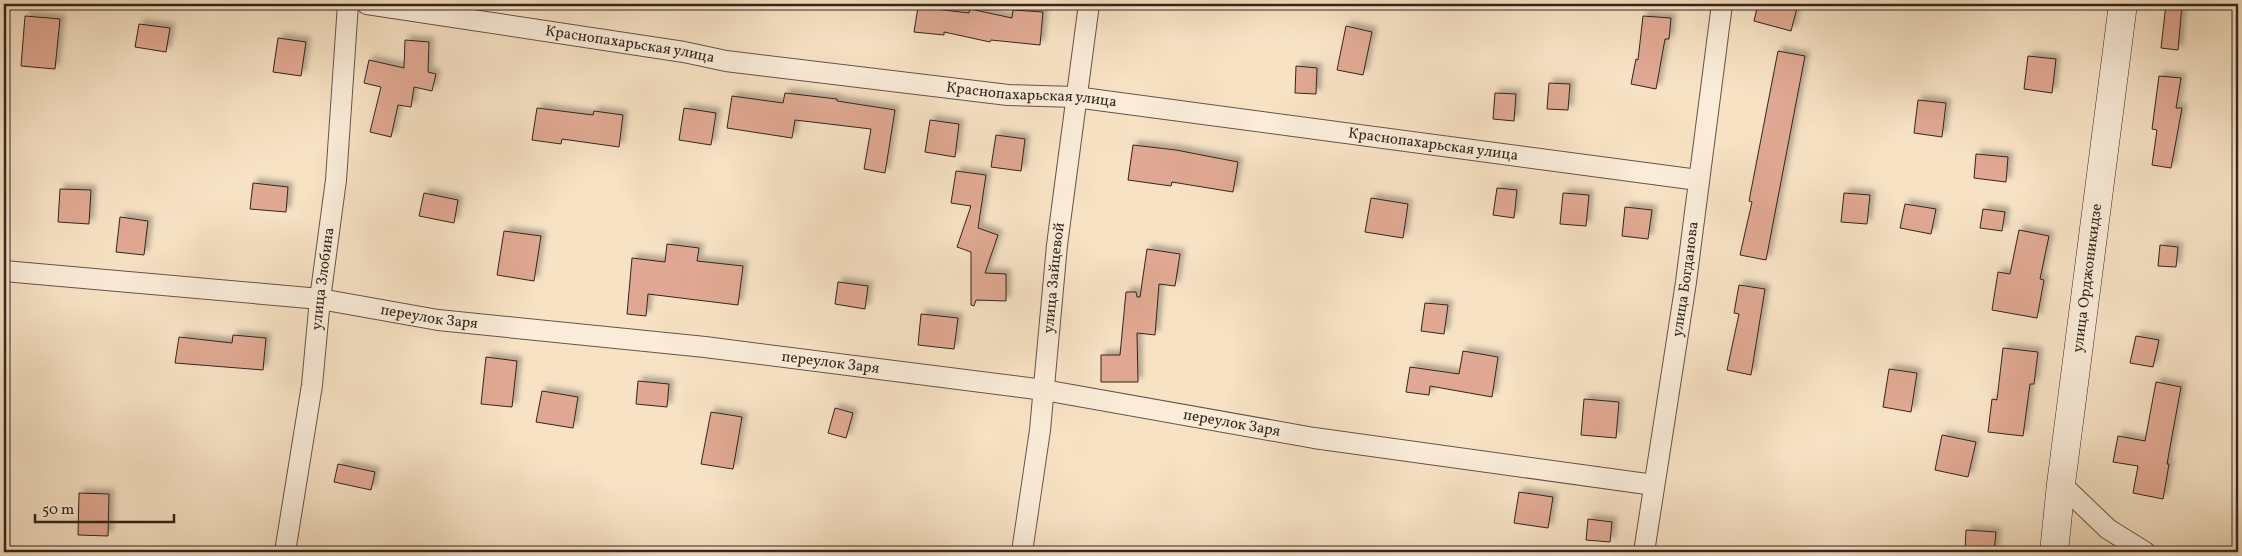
<svg xmlns="http://www.w3.org/2000/svg" width="2242" height="556" font-family="Vollkorn,serif">
<style>
.building{fill:#e0a892;stroke:#34251c;filter:url(#shadow)}
.lines{fill:none;stroke-linecap:round;stroke-linejoin:round}
.street-casing{stroke:#655446;stroke-width:22}
.secondary-casing{stroke:#34251c;stroke-width:29}
.street{stroke:#faecd9;stroke-width:20}
.secondary{stroke:#faecd9;stroke-width:28}
.labels{text-anchor:middle;dominant-baseline:central;stroke-width:5;stroke-linejoin:round;paint-order:stroke}
.street-label{font-size:15px;fill:#34251c;stroke:#faecd9}
</style>
<defs>
<filter id="shadow"><feDropShadow dx="4.5" dy="-4.5" stdDeviation="2.5" flood-color="#0004"/></filter>
</defs>
<rect width="100%" height="100%" fill="#f7e2c4"/>
<filter id="stains"><feTurbulence type="fractalNoise" baseFrequency=".004" numOctaves="4"/><feColorMatrix values="0 0 0 0 .2 0 0 0 0 .09 0 0 0 0 .02 0 0 0 .5 -.17"/></filter>
<radialGradient id="worn" r=".72"><stop offset=".6" stop-color="#630" stop-opacity="0"/><stop offset="1" stop-color="#630" stop-opacity=".3"/></radialGradient>
<path class="building" d="M1758,4h40l-7,27 -37,-10z
M2166,4h16l-4,46 -17,-2z
M918,7l51,6 1,-4 42,9 1,-8 30,2 -3,33 -49,-5 -1,2 -46,-10v3l-30,-3z
M25,16l35,3 -5,50 -34,-3z
M1643,16l28,2 -2,21h-4l-9,50 -25,-5 5,-25 2,1z
M139,24l31,4 -4,24 -31,-5z
M1346,26l26,6 -9,43 -26,-5z
M278,38l28,4 -5,34 -28,-4z
M405,40l24,2 -1,30 8,2 -4,17 -18,-4 -3,20 -13,-2 -7,32 -21,-5 11,-45 -17,-4 5,-23 35,8z
M1778,51l27,5 -39,204 -26,-5 12,-53 -3,-1z
M2028,56l28,3 -4,34 -28,-4z
M1296,66l21,2 -1,26 -21,-1z
M2159,76l22,2 -5,30h6l-11,60 -19,-3 5,-35 -5,-1z
M1549,83l21,1 -2,26 -21,-1z
M785,93l52,6v2l58,9 -10,63 -21,-4 7,-40 -76,-9 -3,18 -65,-10 5,-32 51,7z
M1495,93l21,1 -2,27 -21,-2z
M1918,100l28,3 -4,34 -28,-4z
M537,108l56,7 1,-4 29,4 -4,32 -57,-8 -1,5 -29,-4z
M684,108l32,5 -5,32 -32,-5z
M930,120l29,4 -4,33 -30,-5z
M996,135l29,4 -4,32 -30,-4z
M1133,145l43,5 62,12 -5,30 -61,-10 -1,4 -43,-6z
M1976,154l32,3 -2,25 -32,-4z
M956,171l30,4 -8,53 20,7 -13,38 21,1v27l-30,-1 -2,6 -3,-1v-53l-14,-5 14,-41 -20,-3z
M253,183l35,4 -2,25 -36,-3z
M1497,188l20,2 -3,28 -21,-3z
M60,189l31,1 -2,34 -31,-2z
M424,193l34,7 -4,23 -35,-7z
M1563,193l26,2 -3,31 -26,-2z
M1844,193l26,2 -3,29 -26,-2z
M1371,198l37,6 -5,34 -38,-6z
M1905,204l31,5 -5,25 -31,-6z
M1625,207l27,3 -4,29 -26,-3z
M1983,209l22,3 -3,19 -22,-3z
M120,217l28,4 -4,34 -28,-3z
M2019,230l30,6 -9,43 4,1 -7,38 -45,-8 6,-38 12,2z
M504,231l37,5 -7,45 -37,-6z
M667,244l32,4 -2,13 46,5 -5,39 -90,-11 -2,22 -19,-2 5,-56 33,4z
M2160,245l18,2 -2,20 -18,-1z
M1147,249l33,5 -5,32 -16,-2 -4,51 -18,-2 1,49h-37v-27h19l6,-63h10l1,5h3z
M838,282l30,4 -3,23 -30,-5z
M1739,285l26,4 -14,86 -24,-5 12,-56 -5,-1z
M1425,303l23,2 -4,29 -23,-3z
M921,314l37,4 -4,31 -36,-4z
M233,335l33,3 -3,32 -88,-7 4,-26 53,6z
M2136,336l23,4 -6,27 -23,-4z
M2003,348l35,4 -4,32h-4l-7,52 -35,-4 4,-33 5,1z
M1463,351l35,6 -6,40 -62,-11 -1,9 -23,-3 4,-25 49,7z
M486,357l31,4 -5,46 -31,-3z
M1889,369l28,4 -6,39 -28,-5z
M638,381l31,3 -2,23 -31,-3z
M2156,382l25,5 -14,77h2l-6,35 -30,-6 5,-27 -25,-4 5,-26 27,5z
M542,391l36,6 -5,31 -37,-6z
M1584,399l35,3 -3,36 -35,-3z
M835,408l18,5 -7,25 -18,-5z
M711,412l31,5 -9,52 -32,-5z
M1942,435l34,7 -8,35 -33,-7z
M338,464l37,8 -4,18 -37,-8z
M1519,492l34,5 -5,31 -34,-5z
M79,493l30,1 -1,42 -30,-1z
M1588,519l24,3 -2,20 -24,-2z
M1966,530l30,2 -2,20h-29z"/>
<g class="lines">
<defs>
<g id="street">
<path id="s1" d="M367,4l317,48 42,9 282,34 67,2 623,83"/>
<path id="s2" d="M4,271l316,28 118,21 267,27 339,43 270,48 340,47"/>
<path d="M2061,484l47,45 37,23"/>
<path id="s3" d="M285,552l27,-167 8,-86 16,-119 12,-176"/>
<path id="s4" d="M1022,552l18,-122 17,-185 32,-241"/>
<path id="s5" d="M1644,552l42,-270 36,-278"/>
</g>
<g id="secondary">
<path id="s6" d="M2054,552l7,-68 62,-480"/>
</g>
</defs>
<use href="#street" class="street-casing"/>
<use href="#secondary" class="secondary-casing"/>
<use href="#street" class="street"/>
<use href="#secondary" class="secondary"/>
</g>
<g class="labels">
<g class="street-label">
<text stroke="none"><textPath href="#s1" startOffset="266">Краснопахарьская улица</textPath></text>
<text stroke="none"><textPath href="#s1" startOffset="671">Краснопахарьская улица</textPath></text>
<text stroke="none"><textPath href="#s1" startOffset="1076">Краснопахарьская улица</textPath></text>
<text stroke="none"><textPath href="#s4" startOffset="276">улица Зайцевой</textPath></text>
<text stroke="none"><textPath href="#s5" startOffset="276">улица Богданова</textPath></text>
<text stroke="none"><textPath href="#s6" startOffset="276">улица Орджоникидзе</textPath></text>
<text stroke="none"><textPath href="#s3" startOffset="276">улица Злобина</textPath></text>
<text stroke="none"><textPath href="#s2" startOffset="428">переулок Заря</textPath></text>
<text stroke="none"><textPath href="#s2" startOffset="832">переулок Заря</textPath></text>
<text stroke="none"><textPath href="#s2" startOffset="1238">переулок Заря</textPath></text>
</g>
</g>
<rect width="2242" height="556" fill="none" stroke="#f7e2c4" stroke-width="20"/>
<rect x="5" y="5" width="2232" height="546" fill="none" stroke="#34251c" stroke-width="2.5"/>
<rect x="10" y="10" width="2222" height="536" fill="none" stroke="#34251c"/>
<path d="M35 514v8h139v-8" fill="none" stroke="#34251c" stroke-width="2.5"/>
<text x="42" y="514" font-size="15" fill="#34251c" stroke="#faecd9" stroke-width="4" paint-order="stroke">50 m</text>
<rect width="100%" height="100%" filter="url(#stains)"/>
<rect width="100%" height="100%" fill="url(#worn)"/>
</svg>
